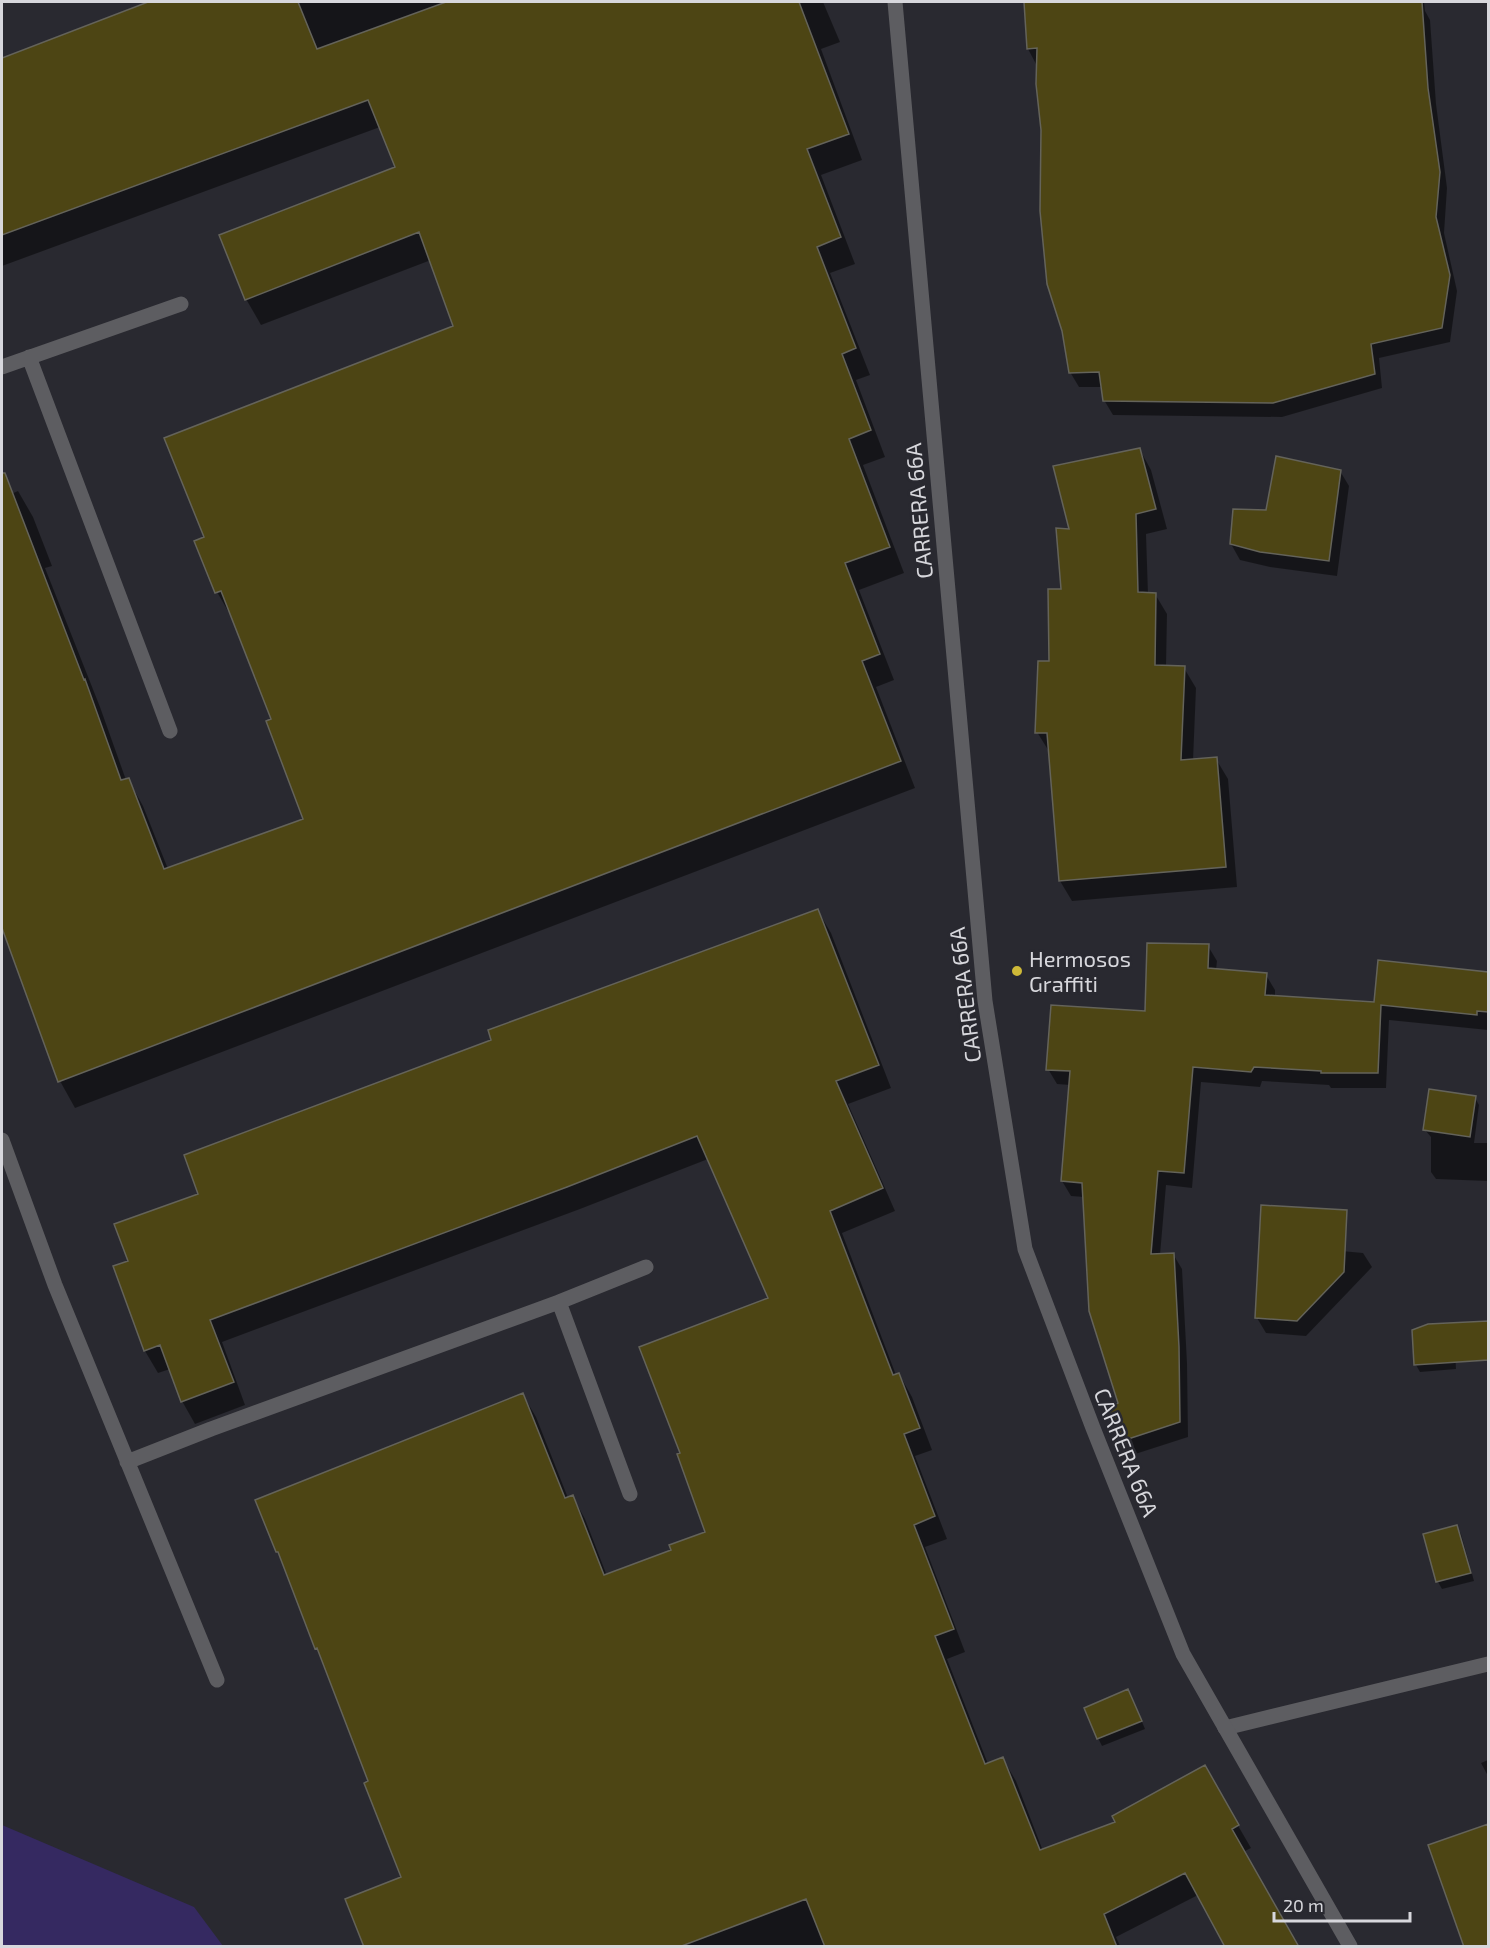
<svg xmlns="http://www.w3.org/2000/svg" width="1490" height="1948" font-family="'Exo 2',sans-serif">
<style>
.green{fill:#352961}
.shadow{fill:#0007}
.building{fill:#4d4514;stroke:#64635a;stroke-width:1.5}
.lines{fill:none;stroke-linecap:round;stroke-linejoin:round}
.minor{stroke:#5d5d61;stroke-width:15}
.tertiary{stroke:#5d5d61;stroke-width:15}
.poi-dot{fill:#ceb938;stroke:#292930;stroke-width:2}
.labels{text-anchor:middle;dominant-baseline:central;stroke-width:5;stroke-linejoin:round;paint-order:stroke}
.street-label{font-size:22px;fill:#d7d7dc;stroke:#292930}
.poi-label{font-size:22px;fill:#d7d7dc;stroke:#292930;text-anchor:start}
</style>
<rect width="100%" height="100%" fill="#292930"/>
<path class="green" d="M2,1825l192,82 29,39h-221z"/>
<path class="shadow" d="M153,2h670l17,40 -19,7 41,111 -41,15 34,89 -25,9 40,102 -14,5 29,77 -22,8 41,108 -45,17 35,90 -18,7 39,101 -840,320 -15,-27 -57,-152 4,-2 -5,-14v-415l16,-7 15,26 19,49 -7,2 55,139 26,73 2,-1 15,27 25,63 137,-49 -32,-100 -41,-102 -15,-26 -11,-54 249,-211 -24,-67 -170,65 -15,-26 151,-131 -17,-41 -378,139v-207z
M1025,2h399l1,9 5,9 6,84 11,84 -3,45 13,58 -7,51 -71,16 3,30 -100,29 -169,-2 -9,-15 -2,-13h-23l-9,-15 -28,-242 -4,-67 -2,1 -8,-15z
M1140,450l11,20 16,59 -21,5 2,60h7l12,20 -1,53 18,1 12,20 -3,73 23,-2 12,20 9,108 -165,14 -12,-20 -10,-128 -13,-21 14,-69 20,-133z
M1340,471l9,15 -12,90 -67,-9 -30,-7 -9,-16 36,-32z
M818,911l13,22 60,155 -43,16 47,107 -53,22 54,142 3,-1 13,23 20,53 -17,6 32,83 -22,8 40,105 -18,7 41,105 15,-5 13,22 27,70 75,-28 86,-56 47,81 -8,4 -45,43 -82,42 4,9h-755l38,-69 -33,-95 -46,-120 -8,-14 -33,-85 -6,-11 246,-157 13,22 32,81 5,-1 12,22 22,57 66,-26 34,-17 -25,-79 88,-155 -62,-140 -128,50 -358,133 23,63 -50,19 -13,-23 -12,-32 -12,4 -13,-22 -30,-84 15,-5 69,-68 294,-153z
M1208,946l9,15 -1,9 50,5 9,15v7l100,6 5,-41 108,11v57l-99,-10 -3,68h-55l-2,-3 -67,-4 -2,6 -59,-5 -9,106 -26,-3 -6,70 13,-1 9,15 5,94 1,74 -59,19 -9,-15v-37l-36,-207 -13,-1 -9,-15 8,-96 -13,-1 -9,-15 99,-56z
M1475,1098l4,7 -5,38h14v38l-52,-2 -5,-7v-35l-6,-7z
M1331,1250l32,3 9,14 -66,69 -40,-3 -9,-15z
M1454,1331l2,38 -36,3 -4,-7z
M1457,1527l4,7 13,47 -32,8 -4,-7 -13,-47z
M1132,1698l13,31 -43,17 -4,-8z
M1488,1760v16l-7,-13z
M1488,1825v121h-21l-37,-100z"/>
<path class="building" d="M148,2h150l19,47 129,-47h353l50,132 -42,15 34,88 -24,10 39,101 -14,6 29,76 -22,9 41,108 -45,16 35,91 -18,7 39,100 -843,321 -56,-154v-455h3l79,207 1,-1 36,101 8,-2 35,91 139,-50 -37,-98 5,-2 -50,-128 -6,2 -21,-52 10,-4 -40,-99 289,-112 -34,-94 -174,68 -26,-65 176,-68 -27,-67 -366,135v-177z
M1024,2h398l6,86 12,84 -4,45 14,58 -8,53 -71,16 4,30 -102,29 -170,-2 -4,-29 -30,1 -7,-42 -15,-47 -7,-73 1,-81 -5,-46 1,-36 -10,1z
M1140,448l16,61 -20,5 2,78 18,1 -1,72 30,1 -4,94 36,-3 9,110 -167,14 -12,-148h-12l3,-72h11l-1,-72h13l-5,-61 13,1 -16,-63z
M1276,456l65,14 -12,91 -69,-9 -30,-8 3,-35 33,1z
M818,909l61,156 -43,16 47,107 -53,23 63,164 6,-2 21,55 -16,6 31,82 -21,9 40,104 -19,7 50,128 18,-7 37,93 75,-28 -3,-6 93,-51 34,60 -7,4 67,118h-74l-40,-74 -81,41 13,33h-292l-19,-48 -127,48h-315l-19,-48 56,-22 -37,-94 4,-2 -51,-133 -2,1 -37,-97h-2l-21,-52 268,-107 42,105 8,-3 31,80 67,-25 -2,-5 36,-13 -28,-78 3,-1 -41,-106 129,-49 -71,-162 -130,51 -357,133 24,62 -53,20 -21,-57 -16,6 -31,-85 15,-5 -14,-37 84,-30 -14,-39 307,-115 -3,-10z
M1147,943l62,1 -1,24 59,5 -2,22 109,7 4,-42 110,12v40l-11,-1v4l-96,-10 -3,68h-57v-2l-67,-4 -3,5 -58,-5 -9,106 -26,-2 -7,83 23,-1 5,94 1,75 -61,20 -11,-35 10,-4 -29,-92 -7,-128 -21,-2 9,-110 -24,-1 5,-65 94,6z
M1429,1089l47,7 -6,41 -47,-7z
M1261,1205l86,5 -3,62 -47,49 -42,-3z
M1488,1321v39l-74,5 -2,-35 16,-6z
M1457,1525l14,48 -35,9 -13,-48z
M1128,1689l14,32 -45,18 -13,-31z
M1488,1824v123h-24l-36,-102z"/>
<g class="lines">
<path class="minor" d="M29,357l141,374
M2,367l179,-63
M2,1140l53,145 162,395
M559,1302l87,-35
M127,1462l84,-33 348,-127 71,192
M1225,1728l263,-64"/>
<path class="tertiary" d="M895,2l90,999 40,248 68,179 90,226 167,292"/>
</g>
<circle class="poi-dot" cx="1017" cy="971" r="6"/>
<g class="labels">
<g class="street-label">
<text transform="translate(918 511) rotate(-95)">CARRERA 66A</text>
<text transform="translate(964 995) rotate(-97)">CARRERA 66A</text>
<text transform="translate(1127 1452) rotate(68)">CARRERA 66A</text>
</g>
<g class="poi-label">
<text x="1029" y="958">Hermosos<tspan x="1029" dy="25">Graffiti</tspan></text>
</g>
</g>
<rect width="1490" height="1948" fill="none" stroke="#d7d7dc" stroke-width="6"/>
<path d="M1274 1912v9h136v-9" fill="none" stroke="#d7d7dc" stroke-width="3"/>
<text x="1283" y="1912" font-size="18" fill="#d7d7dc" stroke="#292930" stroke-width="4.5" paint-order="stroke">20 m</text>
</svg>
